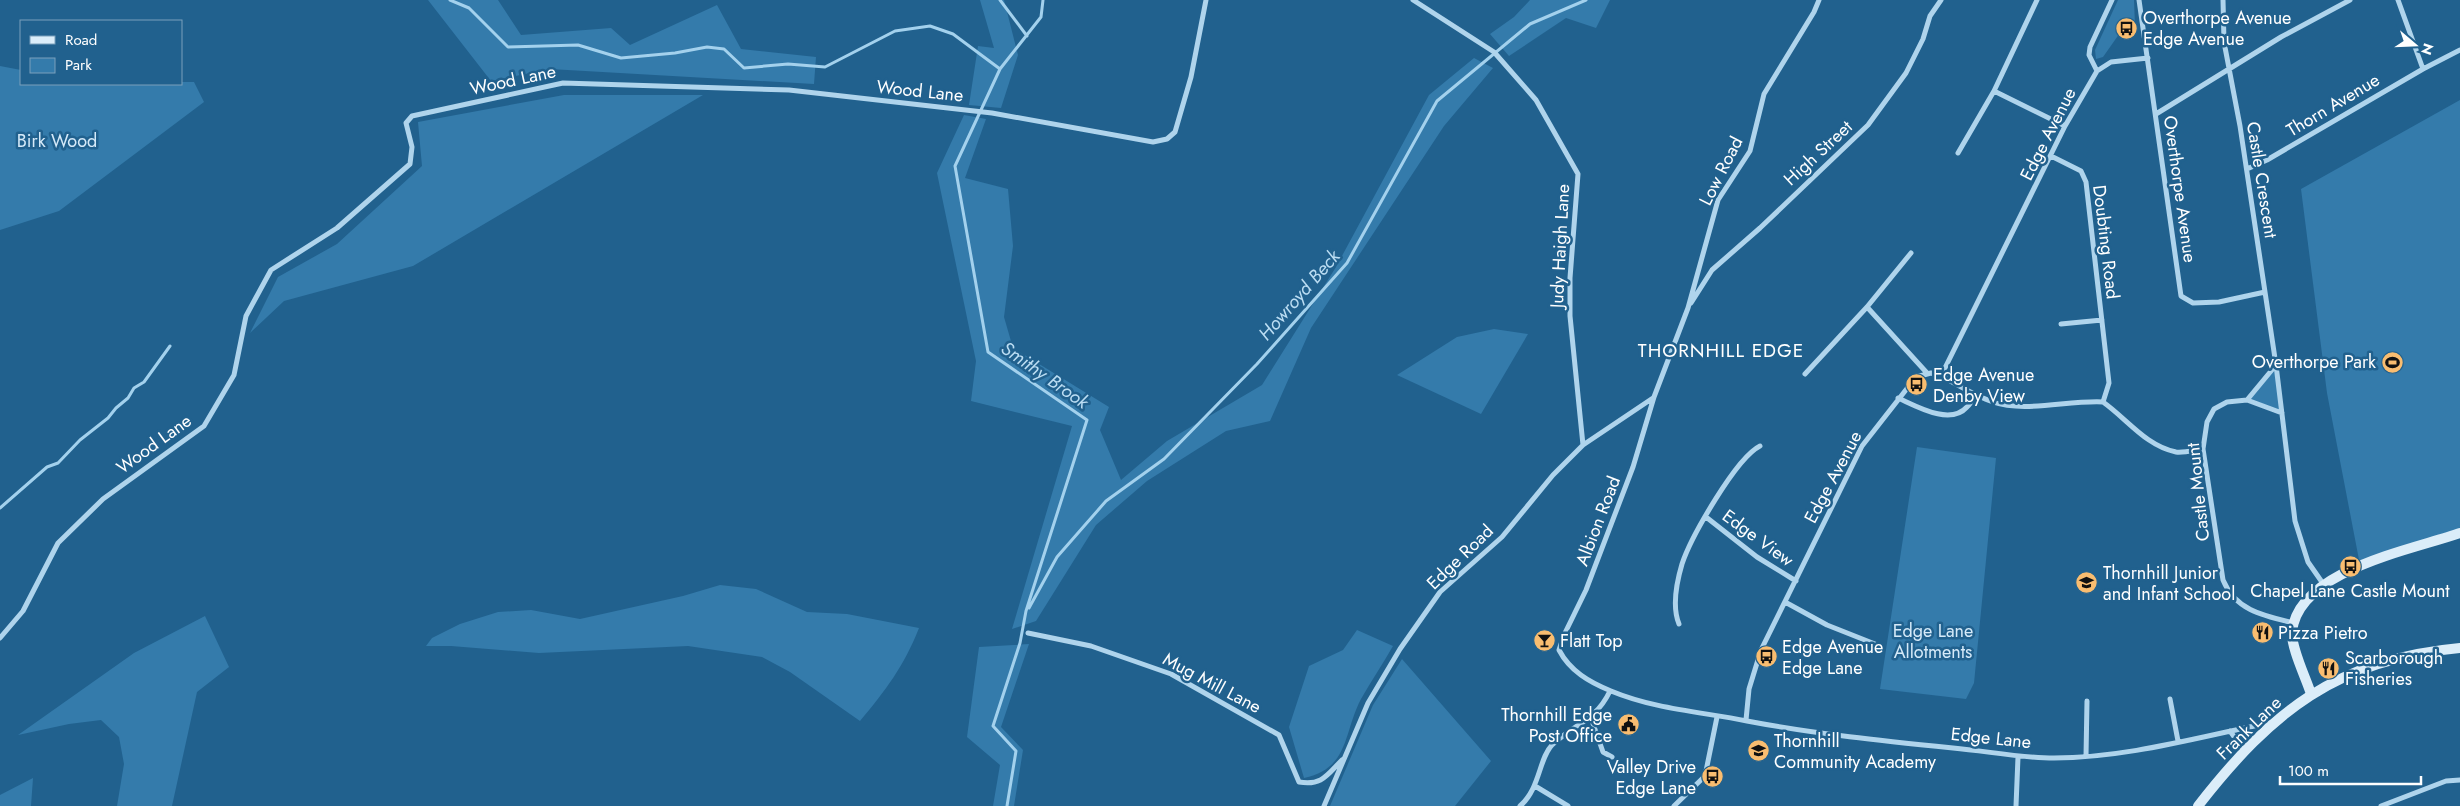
<svg xmlns="http://www.w3.org/2000/svg" width="2460" height="806" font-family="Jost,sans-serif">
<style>
.green{fill:#347bab}
.lines{fill:none;stroke-linecap:round;stroke-linejoin:round}
.stream{stroke:#a3d1ed;stroke-width:3}
.street{stroke:#afd4ec;stroke-width:5}
.secondary{stroke:#dbedf9;stroke-width:10}
.labels{text-anchor:middle;dominant-baseline:central;stroke-width:5;stroke-linejoin:round;paint-order:stroke}
.poi-label{font-size:18px;fill:#fff;stroke:#21618e;text-anchor:start}
.street-label{font-size:18px;fill:#fff;stroke:#21618e}
.park-label{font-size:18px;fill:#d5eaf9;stroke:#21618e}
.water-label{font-size:19px;font-style:italic;fill:#bbddf3;stroke:#21618e}
.neighbourhood-label{font-size:19px;letter-spacing:1px;fill:#fff;stroke:#21618e}
</style>
<rect width="100%" height="100%" fill="#21618e"/>
<path class="green" d="M428,0h70l23,35 90,-7 19,17 87,-40 24,44 75,8 -2,27 -264,-15 -59,12z
M980,0h24l14,55 -17,53 -32,-3 9,-59 16,2z
M1530,0h80l-14,28 -30,-10 -57,38 -19,-22 24,-17z
M2118,0h16l1,26h-13v4l-19,27 -7,2 -1,-9z
M1474,58l19,10 -49,58 -133,202 -41,93 -44,10 -79,50 -51,44 -60,96 -24,8 60,-203 -101,-25 5,-40 -39,-188 27,-58 22,4 -21,59 43,11 5,57 -9,71 9,31 96,59 -9,23 21,50 46,-39 95,-56 74,-118 93,-172z
M0,66l21,4v14h160v-2h13l10,20 -145,109 -59,19z
M564,95h139l-290,171 -129,35 -34,32 28,-56 59,-33 85,-78 -4,-44z
M2460,100v433l-100,32 -33,-172 -26,-204z
M1494,329l34,5 -47,80 -84,-39 60,-38z
M2276,365l6,48 -35,-13z
M1917,447l79,11 -22,225 -8,16 -86,-10z
M720,585l36,4 51,23 40,2 72,14c-15,38 -33,62 -59,93l-70,-49 -28,-15 -74,-11 -149,7 -88,-7h-25l6,-8 28,-14 38,-12 33,-2 49,9 103,-23z
M205,616l24,51 -32,25 -25,114h-55l7,-42 -5,-27 -18,-17 -32,4 -51,11 116,-82z
M1357,630l36,16c-10,18 -22,35 -32,53 -18,34 -11,69 -57,79l-15,-51 20,-61 34,-16z
M1029,644l-28,83 22,23 -9,56h-21l7,-41 -33,-28 12,-90z
M1402,659l89,102 -36,45h-125l43,-101z
M33,778l-2,28h-31v-11z"/>
<g class="lines">
<path class="stream" d="M450,0l19,8 39,39 70,-2 43,13 54,-5 32,-6 17,2 20,19 44,-4 37,3 70,-36 35,-5 23,8 47,35
M1000,0l27,36
M0,508l47,-41 11,-4 22,-23 28,-22 8,-10 12,-10 6,-10 10,-6 26,-36
M1029,608l28,-51 49,-56 58,-42 93,-95 90,-101 90,-162 93,-77 56,-24
M1007,806l9,-55 -23,-25 27,-83 6,-32 61,-191 -99,-68 -33,-186 45,-97 41,-52 2,-17"/>
<path class="street" d="M1413,0l81,52 42,48 42,74 -8,104v38l13,129
M1819,0l-5,12 -50,82 -14,57 -32,49 -30,108 -34,89 -21,70 -47,123 -22,45 -5,15c11,21 30,32 52,41 43,18 91,21 136,30 68,13 137,20 206,27 34,3 67,10 101,10 74,0 148,-22 220,-36
M2037,0l-43,91 71,35
M2139,0l42,296 12,7 26,-1 46,-10
M2223,0l1,42 16,84 36,239 19,156 13,41 16,23
M2398,0l25,69
M2097,71l-8,-16 1,-8 22,-47
M2156,114l125,-77 69,-37
M1958,153l36,-62
M2247,169l20,-9 156,-91 37,-19
M1691,303l21,-33 48,-42 108,-103 38,-52 17,-34 7,-23 11,-16
M1867,307l60,66
M2061,324l41,-4
M1805,374l62,-67 44,-54
M1941,376c17,9 34,20 52,26 31,11 76,-2 110,0l6,-19 -23,-201 -5,-11 -30,-15
M1898,398c18,8 52,28 69,9 4,-3 6,-9 8,-13
M2247,400l29,-35
M2103,402c24,17 43,44 73,50 8,1 19,-2 27,-3
M2282,413l-35,-13 -20,2 -13,7 -7,13 -4,27 20,131c13,31 41,36 71,43
M1706,517l51,40 39,24
M1785,602l42,23 53,21
M1679,624c-7,-17 -2,-43 3,-60 9,-27 54,-106 78,-118
M1028,633l63,13 80,28 108,61 20,47c23,4 28,-7 43,-22
M0,638l23,-27 35,-68 45,-44 101,-73 30,-51 12,-59 25,-46 66,-42 73,-64 2,-17 -6,-24 6,-7 151,-33 226,7 203,23 161,29 14,-3 8,-7 16,-55 15,-77
M2170,699l8,42
M1591,718l12,34 9,5
M1746,720l3,-31 12,-39 101,-204 54,-69 15,-4 10,3 124,-250 32,-55 14,-9 37,-4
M2230,731l15,21
M2086,756l1,-55
M1535,786l33,20
M1324,806l44,-103 32,-54 40,-57 62,-55 51,-62 30,-30 70,-47
M1520,806c20,-17 19,-48 32,-61 23,-22 43,-23 58,-54
M1674,806l31,-30 12,-59
M2016,806l2,-49
M2381,806l65,-25 14,-1"/>
<path class="secondary" d="M2311,694c-5,-16 -20,-46 -19,-62 6,-62 120,-82 168,-99
M2198,806c74,-95 139,-147 262,-158"/>
</g>
<defs>
<symbol id="bus-disc" viewBox="-11 -11 22 22"><circle r="9.5" fill="#f9bd70" stroke="#21618e"/><path d="M-5-6H5V4H4V6H2V4H-2V6H-4V4H-5ZM-3.5-4V0h7V-4ZM-3.5 1.2v1.5H-2V1.2ZM2 1.2v1.5H3.5V1.2Z" fill="#111"/></symbol>
<symbol id="stadium-disc" viewBox="-11 -11 22 22"><circle r="9.5" fill="#f9bd70" stroke="#21618e"/><path d="M0-5a6.5 5 0 1 0 0 10a6.5 5 0 1 0 0-10ZM-3.5-1.8h7v3.6h-7Z" fill="#111"/></symbol>
<symbol id="school-disc" viewBox="-11 -11 22 22"><circle r="9.5" fill="#f9bd70" stroke="#21618e"/><path d="M0-5L7-2L0 1L-7-2ZM-4 1L0 2.5L4 1V4Q0 6-4 4Z" fill="#111"/></symbol>
<symbol id="restaurant-disc" viewBox="-11 -11 22 22"><circle r="9.5" fill="#f9bd70" stroke="#21618e"/><path d="M-5-6h1v4h1v-4h1v4h1v-4h1v5L-1.5 .5V6h-2V.5L-5-1ZM5-6V6H3V1.5H1.5Q1.5-4 5-6Z" fill="#111"/></symbol>
<symbol id="bar-disc" viewBox="-11 -11 22 22"><circle r="9.5" fill="#f9bd70" stroke="#21618e"/><path d="M-6-5H6L.8 .8V4.5H3.5V6h-7V4.5H-.8V.8Z" fill="#111"/></symbol>
<symbol id="civic-disc" viewBox="-11 -11 22 22"><circle r="9.5" fill="#f9bd70" stroke="#21618e"/><path d="M-.6-6.5H3V-4.5H.6V-3L4-1V1h2V6H-6V1h2V-1L-.6-3ZM-1.2 2.5V6h2.4V2.5Z" fill="#111"/></symbol>
</defs>
<g fill-rule="evenodd">
<use href="#bus-disc" x="2114" y="16" width="25" height="25"/>
<use href="#stadium-disc" x="2380" y="350" width="25" height="25"/>
<use href="#bus-disc" x="1904" y="372" width="25" height="25"/>
<use href="#bus-disc" x="2338" y="554" width="25" height="25"/>
<use href="#school-disc" x="2074" y="570" width="25" height="25"/>
<use href="#restaurant-disc" x="2250" y="620" width="25" height="25"/>
<use href="#bar-disc" x="1532" y="628" width="25" height="25"/>
<use href="#bus-disc" x="1754" y="644" width="25" height="25"/>
<use href="#restaurant-disc" x="2316" y="656" width="25" height="25"/>
<use href="#civic-disc" x="1616" y="712" width="25" height="25"/>
<use href="#school-disc" x="1746" y="738" width="25" height="25"/>
<use href="#bus-disc" x="1700" y="764" width="25" height="25"/>
</g>
<g class="labels">
<g class="poi-label">
<text x="2143" y="18">Overthorpe Avenue<tspan x="2143" dy="21">Edge Avenue</tspan></text>
<text x="2376" y="362" text-anchor="end">Overthorpe Park</text>
<text x="1933" y="375">Edge Avenue<tspan x="1933" dy="21">Denby View</tspan></text>
<text x="2103" y="573">Thornhill Junior<tspan x="2103" dy="21">and Infant School</tspan></text>
<text x="2350" y="591" text-anchor="middle">Chapel Lane Castle Mount</text>
<text x="2278" y="633">Pizza Pietro</text>
<text x="1560" y="641">Flatt Top</text>
<text x="1782" y="647">Edge Avenue<tspan x="1782" dy="21">Edge Lane</tspan></text>
<text x="2345" y="658">Scarborough<tspan x="2345" dy="21">Fisheries</tspan></text>
<text x="1612" y="715" text-anchor="end">Thornhill Edge<tspan x="1612" dy="21">Post Office</tspan></text>
<text x="1774" y="741">Thornhill<tspan x="1774" dy="21">Community Academy</tspan></text>
<text x="1696" y="767" text-anchor="end">Valley Drive<tspan x="1696" dy="21">Edge Lane</tspan></text>
</g>
<g class="street-label">
<text transform="translate(513 80) rotate(-12)">Wood Lane</text>
<text transform="translate(920 91) rotate(6)">Wood Lane</text>
<text transform="translate(2333 105) rotate(-31)">Thorn Avenue</text>
<text transform="translate(2048 134) rotate(-63)">Edge Avenue</text>
<text transform="translate(1818 153) rotate(-43)">High Street</text>
<text transform="translate(1721 171) rotate(-63)">Low Road</text>
<text transform="translate(2262 180) rotate(81)">Castle Crescent</text>
<text transform="translate(2180 189) rotate(82)">Overthorpe Avenue</text>
<text transform="translate(2106 242) rotate(83)">Doubting Road</text>
<text transform="translate(1560 246) rotate(-87)">Judy Haigh Lane</text>
<text transform="translate(154 444) rotate(-36)">Wood Lane</text>
<text transform="translate(1833 477) rotate(-62)">Edge Avenue</text>
<text transform="translate(2198 492) rotate(-96)">Castle Mount</text>
<text transform="translate(1598 521) rotate(-69)">Albion Road</text>
<text transform="translate(1758 538) rotate(36)">Edge View</text>
<text transform="translate(1460 557) rotate(-44)">Edge Road</text>
<text transform="translate(1212 683) rotate(28)">Mug Mill Lane</text>
<text transform="translate(2249 728) rotate(-44)">Frank Lane</text>
<text transform="translate(1991 738) rotate(6)">Edge Lane</text>
</g>
<g class="park-label">
<text x="57" y="141">Birk Wood</text>
<text x="1933" y="631">Edge Lane<tspan x="1933" dy="21">Allotments</tspan></text>
</g>
<g class="water-label">
<text transform="translate(1299 295) rotate(-49)">Howroyd Beck</text>
<text transform="translate(1045 375) rotate(35)">Smithy Brook</text>
</g>
<g class="neighbourhood-label">
<text x="1721" y="350">THORNHILL EDGE</text>
</g>
</g>
<rect x="20" y="20" width="162" height="65" fill="#21618e" stroke="#7aa0bb"/>
<rect x="30" y="36" width="25" height="8" fill="#dbedf9" stroke="#7aa0bb"/>
<text x="65" y="45" font-size="15" fill="#ffffff">Road</text>
<rect x="30" y="58" width="25" height="15" fill="#347bab" stroke="#7aa0bb"/>
<text x="65" y="70" font-size="15" fill="#ffffff">Park</text>
<g transform="translate(2415 45) rotate(109)" stroke="#21618e" stroke-width="4" paint-order="stroke">
<path d="M0-4L9 19L0 12L-9 19Z" fill="#ffffff"/>
<text y="-8" font-size="14" font-weight="bold" text-anchor="middle" fill="#ffffff">N</text>
</g>
<path d="M2280 776v8h141v-8" fill="none" stroke="#ffffff" stroke-width="2.5"/>
<text x="2288" y="776" font-size="15" fill="#ffffff" stroke="#21618e" stroke-width="4" paint-order="stroke">100 m</text>
</svg>
